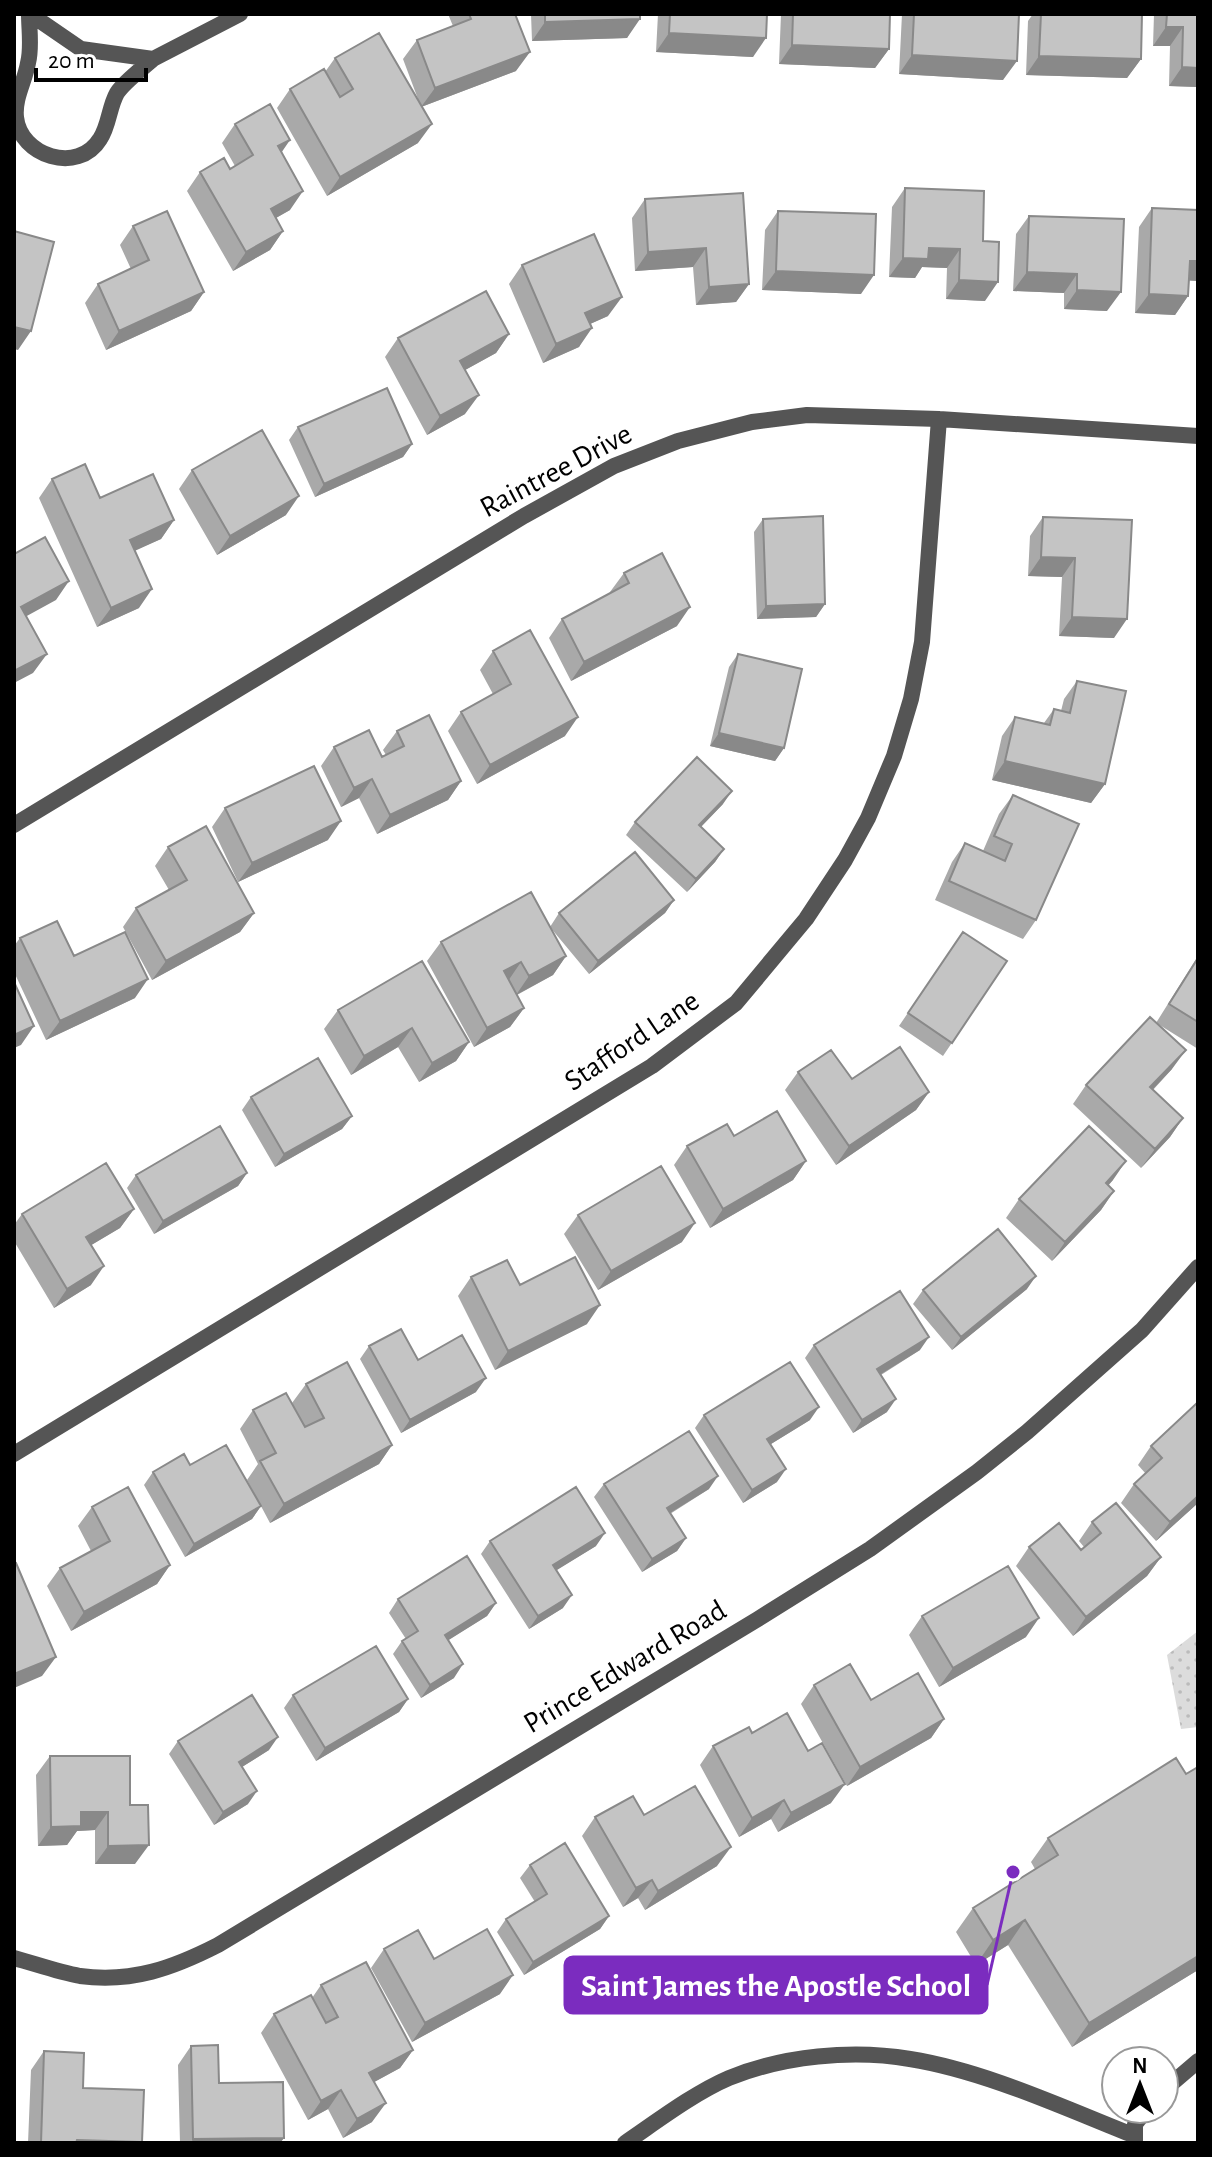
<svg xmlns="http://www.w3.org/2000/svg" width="1212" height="2157" font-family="'Alegreya Sans',sans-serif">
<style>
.park{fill:url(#park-dots)}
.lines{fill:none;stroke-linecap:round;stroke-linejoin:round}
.service{stroke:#555;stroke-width:16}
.minor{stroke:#555;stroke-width:16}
.wall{fill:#a9a9a9}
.shaded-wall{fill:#898989}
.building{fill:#c4c4c4;stroke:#898989;stroke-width:2}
.labels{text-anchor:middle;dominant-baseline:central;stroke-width:7;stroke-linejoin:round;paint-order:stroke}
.street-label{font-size:30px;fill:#000;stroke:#fff}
.leader{fill:none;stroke:#7b2cbf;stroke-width:3}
.callout-dot{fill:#7b2cbf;stroke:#fff;stroke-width:3}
.callout{fill:#7b2cbf;stroke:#7b2cbf;stroke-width:3}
.callout-label{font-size:32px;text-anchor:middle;font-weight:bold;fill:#fff}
</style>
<defs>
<pattern id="park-dots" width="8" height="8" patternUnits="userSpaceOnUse" patternTransform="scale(2)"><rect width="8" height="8" fill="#dcdcdc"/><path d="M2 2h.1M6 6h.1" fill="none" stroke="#bbb" stroke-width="1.8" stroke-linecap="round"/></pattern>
</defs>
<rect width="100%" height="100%" fill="#fff"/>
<path class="park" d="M1198,1631v96l-17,2 -14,-74z"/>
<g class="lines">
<path class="service" d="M1164,2090l34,-29
M625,2143c31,-21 69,-50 104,-65 54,-22 123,-29 181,-19 75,12 154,49 225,77
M1135,2143v-19l12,-15"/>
<path class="minor" d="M29,14c0,16 3,34 -1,49 -3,18 -14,35 -12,54 4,39 62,58 84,22 9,-13 9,-32 17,-46 7,-11 26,-25 36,-34
M30,14l51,35 72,10 87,-45
M14,825l510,-309 90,-50 64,-25 74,-19 55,-7 132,4 259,17
M14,1454l638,-388 84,-63 70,-84 39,-59 23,-42 26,-62 17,-57 11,-57 17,-223
M14,1958c22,6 44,14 66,18 52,7 93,-8 138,-31l540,-326 112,-70 107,-77 50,-40 115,-102 56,-63"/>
</g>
<path class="wall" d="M448,14h67l1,57 -95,36 -18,-48 14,-19 36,-14z
M531,14h109l-13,24 -95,3z
M658,14h109l-14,43 -97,-5z
M781,14h109l-1,35 -14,19 -96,-4z
M902,14h117l-16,66 -104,-6z
M1033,14h109l-1,45 -14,19 -101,-3 2,-54z
M1154,14h44v73l-29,-1 1,-40h-17z
M335,58l83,85 -91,53 -50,-88 13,-19 35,-17z
M235,124l46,28 9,58 -14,8 7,13 -13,19 -37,21 -46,-80 13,-19 30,-3 5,-3 -13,-23z
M905,188l78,53 2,60 -39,-2 1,-31 -25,-1 -7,11 -26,-1 3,-70z
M645,199l104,85 -13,18 -40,3 -3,-38 -58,4 -3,-53z
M1152,208l46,73 -9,-1 -1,16 -13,19 -40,-2 4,-86z
M778,211l83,83 -99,-4 3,-60z
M1029,216l78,95 -43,-2v-16l-51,-2 3,-57z
M133,226l71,66 -13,19 -85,39 -21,-47 13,-19 33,-15 -11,-24z
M522,265l86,51 -18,8 -11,23 -36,16 -34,-79z
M509,334l-13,19 -31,17v44l-38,21 -42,-78 13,-19z
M298,427l114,17 -9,13 -88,40 -26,-57z
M192,470l94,45 -69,40 -38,-66z
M52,479l48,19 74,22 -13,19 -26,11 4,58 -42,19 -58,-129z
M1043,517l89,3 -18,118 -55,-2 3,-59 -34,-1 2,-40z
M763,519l62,85 -9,13 -59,2 -3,-87z
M624,573l53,53 -106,55 -22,-43 13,-19 49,-26 -1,-1z
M493,651l72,85 -88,48 -29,-53 13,-19 32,-18 -13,-24z
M738,654l46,94 -9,13 -65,-15 19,-79z
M1077,681l28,103 -14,19 -99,-23 10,-44 13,-19 29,6 10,-14 7,2 3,-12z
M397,731l64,50 -13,19 -71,34 -18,-36 -18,9 -20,-41 13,-19 48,10 4,-2 -3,-5z
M1013,795l23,125 -13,19 -88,-39 17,-38 13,-19 18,8 16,-37z
M723,804l-22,23 23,22 -9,13 -28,30 -61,-57 9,-13z
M225,808l103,32 -90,42 -26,-55z
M168,847l86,66 -14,19 -88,48 -29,-53 13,-19 33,-18 -14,-24z
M674,900l-9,13 -76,61 -39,-47 9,-14z
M963,932l44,29 -64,95 -44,-30z
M20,938l115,60 -89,42 -32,-68v-26z
M441,942l125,14 -13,19 -36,20 7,13 -14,19 -36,20 -47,-86z
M1198,956v93l-40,-25 14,45 -19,21 30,28 -13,19 -29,31 -68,-64 13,-19 70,-62z
M338,1010l131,32 -13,19 -37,21 -21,-35 -47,28 -27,-46z
M798,1072l54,7 77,13 -13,18 -80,55 -51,-75z
M251,1097l101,19 -10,13 -67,38 -33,-57z
M734,1136l72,25 -13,19 -83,48 -36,-63 13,-19z
M247,1173l-9,13 -84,48 -27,-46 9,-13z
M1113,1180l-5,6 6,5 -13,19 -49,51 -46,-43 13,-19z
M134,1209l-14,19 -29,17v40l-37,23 -40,-67v-16l8,-11z
M578,1215l104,27 -84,48 -34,-56z
M471,1277l49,8 67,39 -92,46 -37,-74z
M1027,1289l-75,61 -39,-46 10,-14z
M814,1345l106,5 -39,25 6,37 -34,21 -48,-75z
M369,1346l107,46 -75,41 -41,-74z
M306,1384l86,61 -13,19 -109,59 -23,-43 11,-16 -18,-35 13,-19 52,17 -13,-24z
M1198,1402v101l-42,38 -35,-38 13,-19 12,-10 -8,-9 13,-19z
M704,1415l106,5 -39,24 6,38 -34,21 -48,-75z
M190,1465l71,41 -9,13 -67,38 -41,-72 9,-13z
M604,1484l105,5 -39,25 16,24 -9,13 -35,21 -48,-75z
M92,1507l78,58 -13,19 -86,47 -24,-45 13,-18 31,-17 -13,-25z
M1092,1522l69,35 -14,19 -74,60 -57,-70 13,-19 52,3 3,-3 -5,-6z
M490,1541l106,5 -40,24 7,38 -34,21 -48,-75z
M398,1599l98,4 -9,13 -39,24 6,38 -33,20 -28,-44 9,-13 4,-2 -17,-26z
M922,1616l104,21 -87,50 -30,-52z
M814,1685l57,15 73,19 -13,19 -84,48 -46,-82z
M293,1695l115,4 -9,13 -83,49 -32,-53z
M752,1733l56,18 23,52 -53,29 -7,-13 -32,18 -39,-72 13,-19z
M178,1741l91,9 -27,17 6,37 -34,21 -45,-71z
M50,1756l80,49 5,59h-40v-34l-18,1 -10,14 -29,1 -2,-71z
M1198,1767v203l-126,77 -64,-102 -32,20 -20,-33 17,-24 62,-39 -4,-7 17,-24 138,-64z
M644,1815l73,51 -72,44 -7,-12 -15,9 -41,-71 13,-19z
M530,1865l79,51 -9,13 -76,46 -27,-43 9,-13 29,-17 -15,-24z
M384,1949l116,45 -88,48 -41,-74z
M321,1985l92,65 -13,18 -26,14 -2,40 -29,16 -15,-29 -20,11 -47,-87 13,-19 38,-16z
M191,2046l28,37 65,55 -4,5h-100l-2,-78z
M44,2051l39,37 58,55h-113l3,-73z"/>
<path class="shaded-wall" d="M640,19l-13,19 -95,3 13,-19z
M1166,27h17l-13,19h-17z
M669,33l97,5 -13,19 -97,-5z
M792,45l97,4 -14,19 -96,-4z
M530,52l-14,19 -95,36 14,-19z
M912,55l105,6 -14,19 -104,-6z
M1039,56l102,3 -14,19 -101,-3z
M1182,67l16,1v19l-29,-1z
M432,124l-14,19 -91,53 13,-19z
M290,140l-13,19 1,-13z
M303,191l-13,19 -32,18 13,-19z
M283,231l-13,19 -37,21 13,-19z
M706,248l-13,19 -58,4 13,-19z
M929,248l31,1 -13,19 -25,-1 -7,11 -26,-1 14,-19z
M1190,261h8v20l-22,-1z
M776,271l98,4 -13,19 -99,-4z
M1027,272l50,2 -13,19 -51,-2z
M959,280l39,2 -13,19 -39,-2z
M749,284l-13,18 -40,3 13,-18z
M1077,290l44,2 -14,19 -43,-2z
M204,292l-13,19 -85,39 13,-19z
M1149,294l39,2 -13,19 -40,-2z
M622,297l-14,19 -36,16 13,-19z
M14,327l17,4 -13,19 -4,-1z
M592,328l-13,19 -36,16 13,-19z
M509,334l-13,19 -49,27 13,-19z
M479,395l-14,19 -38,21 13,-19z
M412,444l-9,13 -88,40 9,-13z
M299,496l-13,19 -69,40 13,-19z
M174,520l-13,19 -44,20 13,-19z
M1041,557l34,1 -13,19 -34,-1z
M69,581l-13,19 -42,23 7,-16z
M152,589l-13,19 -42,19 14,-19z
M825,604l-9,13 -59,2 9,-13z
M690,607l-13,19 -106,55 13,-19z
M1072,617l55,2 -13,19 -55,-2z
M47,654l-14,19 -19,10v-12z
M578,717l-13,19 -88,48 13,-19z
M719,733l65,15 -9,13 -65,-15z
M1005,761l100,23 -14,19 -99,-23z
M372,779l-13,19 -18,9 13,-19z
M461,781l-13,19 -71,34 13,-19z
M732,791l-9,13 -33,34 9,-13z
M341,821l-13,19 -90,42 14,-19z
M724,849l-9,13 -28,30 9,-13z
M674,900l-9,13 -76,61 9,-13z
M254,913l-14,19 -88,48 14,-19z
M566,956l-13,19 -37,20 13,-19z
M521,962l-13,19 -4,-10z
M148,979l-13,19 -89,42 14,-19z
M524,1008l-14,19 -36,20 13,-19z
M34,1026l-13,19 -7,3v-13z
M412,1028l-14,19 -47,28 13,-19z
M469,1042l-13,19 -37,21 13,-19z
M1186,1050l-14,19 -35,37 13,-19z
M929,1092l-13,18 -80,55 13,-19z
M352,1116l-10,13 -67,38 9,-13z
M1183,1118l-13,19 -29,31 14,-19z
M806,1161l-13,19 -83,48 13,-19z
M1126,1161l-13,19 -21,22 14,-19z
M247,1173l-9,13 -84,48 9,-13z
M1114,1191l-13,19 -49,51 13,-19z
M134,1209l-14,19 -47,28 13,-19z
M695,1223l-13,19 -84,48 13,-19z
M104,1266l-13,19 -37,23 13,-19z
M1036,1276l-9,13 -75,61 9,-13z
M600,1305l-13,19 -92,46 13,-19z
M929,1337l-9,13 -52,32 9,-13z
M486,1378l-10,14 -75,41 9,-13z
M896,1399l-9,13 -34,21 9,-13z
M819,1407l-9,13 -52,32 9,-13z
M392,1445l-13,19 -109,59 14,-19z
M786,1469l-9,13 -34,21 9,-13z
M718,1476l-9,13 -52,32 10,-13z
M1198,1496v7l-42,38 14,-19z
M261,1506l-9,13 -67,38 9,-13z
M605,1533l-9,13 -52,32 9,-13z
M686,1538l-9,13 -35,21 10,-13z
M1161,1557l-14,19 -74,60 13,-19z
M170,1565l-13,19 -86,47 13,-19z
M572,1595l-9,13 -34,21 9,-13z
M496,1603l-9,13 -51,32 9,-13z
M1039,1618l-13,19 -87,50 14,-19z
M56,1657l-14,19 -28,12v-14z
M463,1664l-9,14 -33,20 9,-13z
M408,1699l-9,13 -83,49 9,-13z
M944,1719l-13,19 -84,48 13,-19z
M278,1737l-9,13 -40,25 10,-13z
M845,1784l-14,19 -53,29 13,-19z
M257,1791l-9,13 -34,21 9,-13z
M784,1800l-13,19 -32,18 13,-19z
M81,1812h27l-13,18 -18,1 -10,14 -29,1 13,-19z
M149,1845l-14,19h-40l13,-18z
M731,1847l-14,19 -72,44 13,-19z
M652,1880l-14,18 -15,9 13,-19z
M609,1916l-9,13 -76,46 9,-13z
M1025,1920l-17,25 -32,20 17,-25z
M1198,1956v14l-126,77 17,-24z
M513,1975l-13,19 -88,48 13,-19z
M413,2050l-13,18 -44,24 13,-19z
M341,2090l-13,19 -20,11 13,-19z
M386,2103l-14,19 -29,16 14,-19z
M284,2138l-4,5h-89l2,-4z
M77,2140l64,3h-67z"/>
<path class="building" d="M469,14h46l15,38 -95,36 -18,-48 54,-21z
M545,14h95v5l-95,3z
M670,14h97l-1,24 -97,-5z
M793,14h97l-1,35 -97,-4z
M914,14h105l-2,47 -105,-6z
M1041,14h101l-1,45 -102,-3z
M1167,14h31v54l-16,-1 1,-40h-17z
M379,33l53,91 -92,53 -50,-88 34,-20 16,28 13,-8 -18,-31z
M270,104l20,36 -12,6 25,45 -32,18 12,22 -37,21 -46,-80 24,-14 6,11 23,-14 -18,-31z
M905,188l79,3 -1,50 16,1 -1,40 -39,-2 1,-31 -31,-1 -1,11 -25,-1z
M743,193l6,91 -40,3 -3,-39 -58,4 -3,-53z
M1152,208l46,2v51h-8l-2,35 -39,-2z
M167,211l37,81 -85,39 -21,-47 51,-24 -16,-34z
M778,211l98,3 -2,61 -98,-4z
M1029,216l95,3 -3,73 -44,-2v-16l-50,-2z
M14,231l40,11 -23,89 -17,-4z
M594,234l28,63 -37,16 7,15 -36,16 -34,-79z
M486,291l23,43 -49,27 19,34 -39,21 -42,-78z
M387,388l25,56 -88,40 -26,-57z
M262,430l37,66 -69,40 -38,-66z
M85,464l15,34 53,-24 21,46 -44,20 22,49 -41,19 -59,-129z
M823,516l2,88 -59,2 -3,-87z
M1043,517l89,3 -5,99 -55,-2 3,-59 -34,-1z
M45,537l24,44 -48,26 26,47 -33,17v-117z
M662,553l28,54 -106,55 -22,-43 67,-36 -5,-10z
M530,630l48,87 -88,48 -29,-53 50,-28 -18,-33z
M738,654l64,15 -18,79 -65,-15z
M1077,681l49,10 -21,93 -100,-23 10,-44 35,8 4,-16 16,4z
M429,715l32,66 -71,34 -18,-36 -18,9 -20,-41 35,-17 13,27 22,-11 -7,-15z
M697,757l35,34 -33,34 25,24 -28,30 -61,-57z
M314,766l27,55 -89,42 -27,-55z
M1013,795l66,29 -43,96 -87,-39 16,-38 40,18 7,-17 -18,-8z
M206,826l48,87 -88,48 -30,-53 51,-28 -19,-33z
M635,852l39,48 -76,61 -39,-48z
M531,892l35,64 -37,20 -8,-14 -17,9 20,37 -37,20 -46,-86z
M57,921l17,35 51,-24 23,47 -88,42 -40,-83z
M963,932l44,29 -55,82 -44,-30z
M1198,958v64l-29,-18z
M422,961l47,81 -37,21 -20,-35 -48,28 -26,-46z
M14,982l20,44 -20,9z
M1150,1017l36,33 -36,37 33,31 -28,31 -69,-64z
M900,1047l29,45 -80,54 -51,-74 33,-22 21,29z
M318,1058l34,58 -68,38 -33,-57z
M777,1111l29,50 -83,48 -36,-63 40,-22 7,12z
M220,1126l27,47 -84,48 -27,-46z
M1089,1126l37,35 -20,22 8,8 -49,51 -46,-43z
M106,1163l28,46 -48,28 18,29 -37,23 -45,-75z
M661,1166l34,57 -84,48 -33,-56z
M998,1229l38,47 -75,61 -38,-47z
M575,1257l25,48 -92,46 -37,-74 36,-17 13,25z
M900,1291l29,46 -52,32 19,30 -34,21 -48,-75z
M401,1329l17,31 44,-25 24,43 -76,42 -41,-74z
M347,1362l45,83 -108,59 -24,-43 16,-8 -23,-43 33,-17 19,34 19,-9 -18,-34z
M790,1362l29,45 -52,32 19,30 -34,21 -48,-75z
M1198,1402v94l-28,26 -36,-38 28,-26 -11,-12z
M689,1431l29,45 -51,32 19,30 -34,21 -48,-75z
M226,1445l35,61 -67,38 -41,-72 31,-18 6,11z
M128,1487l42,78 -86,47 -24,-44 50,-27 -18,-34z
M576,1487l29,46 -52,32 19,30 -34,21 -48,-75z
M1116,1503l45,54 -75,60 -57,-70 30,-24 22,27 20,-17 -9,-11z
M467,1556l29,47 -51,32 18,29 -33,21 -28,-44 16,-10 -20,-32z
M16,1563l40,94 -42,17v-110z
M1008,1566l31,52 -86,50 -31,-52z
M376,1646l32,53 -83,49 -32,-53z
M850,1664l21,36 47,-27 26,46 -84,48 -46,-82z
M252,1695l26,42 -39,25 18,29 -34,21 -45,-71z
M787,1713l21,38 14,-8 23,41 -54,29 -7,-13 -32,18 -39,-72 36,-19 3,6z
M50,1756h80v49h18l1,40 -41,1v-34h-27v14l-30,1z
M1176,1758l10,16 12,-7v189l-109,67 -64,-103 -32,20 -20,-32 85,-53 -10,-17z
M695,1786l36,61 -73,44 -6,-11 -16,8 -41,-71 38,-21 11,19z
M565,1843l44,73 -76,46 -27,-43 41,-25 -17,-29z
M487,1929l26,46 -88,48 -41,-74 34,-19 16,29z
M366,1962l47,88 -44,23 17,30 -29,16 -16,-29 -20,11 -47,-87 37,-19 15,28 12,-6 -17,-32z
M218,2045l1,38 64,-1 1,56 -91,1 -2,-93z
M44,2051l40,2 -1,35 61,2 -2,52 -65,-2 -1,3h-35z"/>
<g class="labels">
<g class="street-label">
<text transform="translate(556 471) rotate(-28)">Raintree Drive</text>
<text transform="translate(632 1041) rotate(-34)">Stafford Lane</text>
<text transform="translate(625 1667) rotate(-31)">Prince Edward Road</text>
</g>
</g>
<path class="leader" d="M1013 1872L987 1985"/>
<circle class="callout-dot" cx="1013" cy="1872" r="8"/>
<rect class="callout" x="565" y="1957" width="422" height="56" rx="8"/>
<g class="callout-label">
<text x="776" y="1996">Saint James the Apostle School</text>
</g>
<rect width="1212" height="2157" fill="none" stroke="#000000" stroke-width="32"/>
<g transform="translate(1140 2085)"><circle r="38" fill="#ffffff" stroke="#999999" stroke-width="2"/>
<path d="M0-6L14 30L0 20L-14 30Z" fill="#000000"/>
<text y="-12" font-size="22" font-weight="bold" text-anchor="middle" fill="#000000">N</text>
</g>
<path d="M36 68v12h110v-12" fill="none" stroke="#000000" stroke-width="4"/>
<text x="48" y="68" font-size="24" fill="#000000" stroke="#ffffff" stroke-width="6" paint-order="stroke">20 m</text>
</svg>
